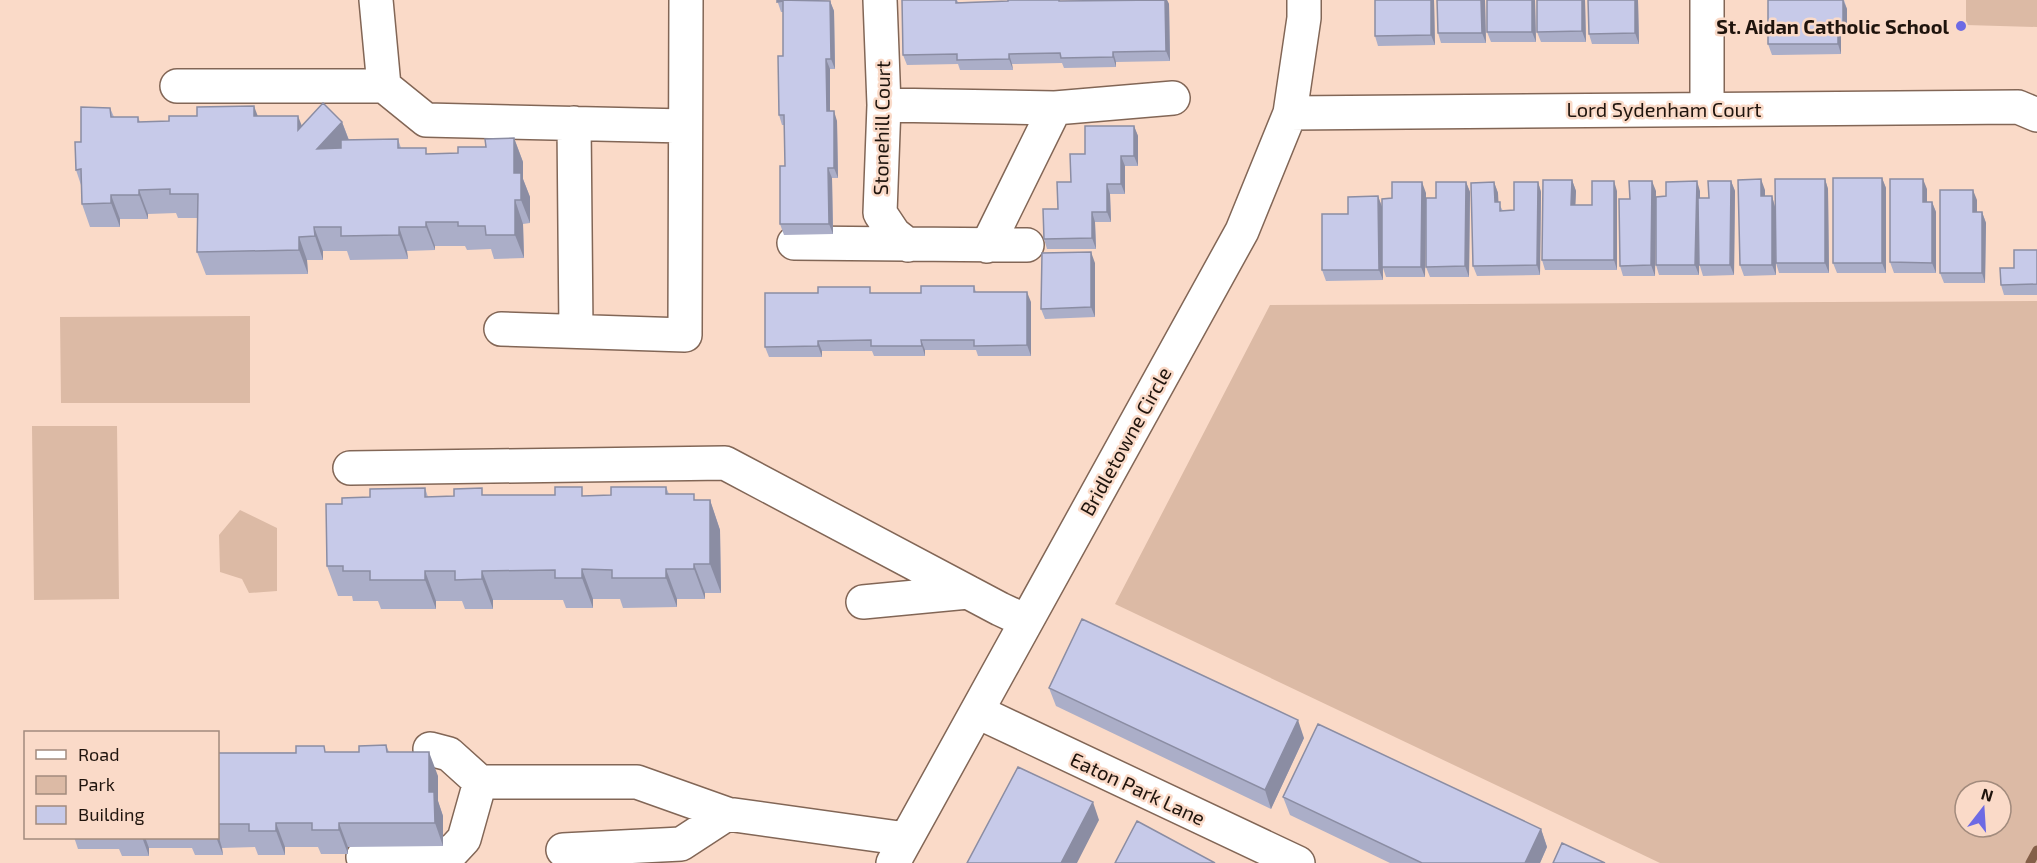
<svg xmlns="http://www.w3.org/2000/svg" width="2037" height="863" font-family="'Exo 2',sans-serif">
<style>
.green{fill:#dcbaa5;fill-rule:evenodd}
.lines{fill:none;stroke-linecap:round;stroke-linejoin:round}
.stream{stroke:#845f48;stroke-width:9}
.minor-casing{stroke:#826656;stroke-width:36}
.minor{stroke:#fff;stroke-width:33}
.wall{fill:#abaec8}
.shaded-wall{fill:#8b8da3}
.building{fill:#c7cae9;stroke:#8b8da3;stroke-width:1.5}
.poi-dot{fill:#6d6ae4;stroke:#fadac8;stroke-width:2}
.labels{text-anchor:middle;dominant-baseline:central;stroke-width:5;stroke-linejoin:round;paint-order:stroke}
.poi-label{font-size:20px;font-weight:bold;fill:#1f140d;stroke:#fadac8;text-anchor:end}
.street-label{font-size:20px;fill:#1f140d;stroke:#fadac8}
</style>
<rect width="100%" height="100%" fill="#fadac8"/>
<path class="green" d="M1966,0h71v27l-71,-2z
M2037,301v562h-377l-545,-259 155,-299zM1965,791h36v36h-36z
M250,316v87h-189l-1,-86z
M32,426h85l2,173 -85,1z
M240,510l37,18v63l-28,2 -7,-14 -22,-7 -1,-37z"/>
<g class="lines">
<path class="stream" d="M2030,863l7,-13"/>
<defs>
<path id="minor" d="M376,0l8,86
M880,0l4,105 -4,108 14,21 14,11
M1707,0v108
M177,86h207l42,34 259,6
M884,105l171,3 118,-10
M1290,113l728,-6 19,8
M574,123l2,208
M794,243l233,2
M987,246l68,-138
M501,329l184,6 1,-335
M350,468l375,-5 275,146 26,12
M863,602l105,-10
M978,712l320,151
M430,749l19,5 31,28h157l90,32 179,25
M563,850l118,-6 46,-30
M363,857l20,-4h68l13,-14 16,-57
M893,863l349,-632 48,-118 14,-95v-18"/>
</defs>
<use href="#minor" class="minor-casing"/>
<use href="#minor" class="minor"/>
</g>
<path class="wall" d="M777,0l53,1 4,10 1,58h-5v42l7,10 1,57h-6l1,56 -49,1 -4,-11 5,-58v-41h-3l-3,-10 4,-59v-44h-2z
M902,0h55l1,2 209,-2 2,4 1,57 -54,1v5l-52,1 -2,-5 -50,1 1,6h-53l-2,-6 -51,1 -4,-10z
M1375,0h59l1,45 -57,1 -3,-10z
M1485,0l1,43h-45l-3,-10z
M1535,0l1,42h-45l-4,-10z
M1585,0l1,42h-45l-4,-10z
M1638,0l1,44h-47l-3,-10z
M1844,0l3,9v27h-6v18l-69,1 -4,-11z
M110,108l4,9h24l2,5 29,-1 89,-5 44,10 40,-4 7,18 49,-1 3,9 27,6 30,-1 28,-6 28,-9 9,24v17l7,18v26l-7,1 1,34 -30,1 -3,-10 -24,1 -2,-4h-30v4l-28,1 1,8 -58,1 -3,-9h-24v9h-16l1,14 -102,1 -9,-23v-34h-19l-2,-5 -28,1v5h-28v8h-30l-8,-23 -1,-19 -5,-15 5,-28z
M1134,126l4,10v30h-13v28h-15l1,28h-16l1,27h-49l-3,-10 27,-57 14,-28z
M1882,178l4,10v85h-49l-4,-10z
M1825,179l3,10 1,84h-50l-3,-10z
M1572,180l4,11 -1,14h17l25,-14v79h-72l-3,-10z
M1731,181l4,10 -1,84 -31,1 -4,-13v12h-40l-3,-10v-60l-1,71h-32l-3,-10 10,-67 26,-8v6l10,-1 34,-5v7h9z
M1466,182l4,10 -1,85h-39l-4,-10 10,-69z
M1494,182l4,11v9l5,9 11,-1 24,-28 3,10 -1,83 -63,1 -4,-10z
M1927,189v13h5l4,10v61h-42l-4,-11z
M1765,190v6h7l3,11 1,68 -32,1 -4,-11z
M1426,193l-1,84h-39l-3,-9v12l-57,1 -4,-11 56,-74 4,11 10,-9z
M1977,200v12h5l4,11 -1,60h-41l-4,-10z
M2037,250v45h-33l-3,-10 13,-17z
M1095,263v54l-50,2 -4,-10z
M974,286l2,6 55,10v54h-53l-2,-6h-51v6h-51l-2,-5h-50v6h-53l-4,-10 156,-54z
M666,487l3,7 27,6h14l10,30 1,63h-16v6h-28v8l-54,1 -3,-9h-27v9h-27l-3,-8h-70v9h-28l-3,-8h-26v8h-55l-3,-8h-25l-1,-5h-14l-11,-30 15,-62 28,-7 55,-9 3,9 56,-2 101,1 26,-1z
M1049,688l255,50 -33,71 -215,-103z
M386,745l3,7 49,24v25l5,15v30l-95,1v7h-27l-3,-7h-33v8h-27l-3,-8 -33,1 1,7h-28l-3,-7h-43v8h-27l-3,-7h-41l-4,-12h144v-84l141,-1z
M1283,797l258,32 6,18 -7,16h-150l-100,-48z"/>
<path class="shaded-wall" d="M1165,0h2l2,4 1,57 -4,-10z
M1431,0h3l1,45 -4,-10z
M1481,0h4l1,43 -4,-10z
M1532,0h3l1,42 -4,-10z
M1582,0h3l1,42 -4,-11z
M1635,0h3l1,44 -4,-11z
M1843,0l4,9v27l-4,-10z
M830,1l4,10 1,58 -4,-10z
M1838,26l3,10v18l-3,-10z
M1113,52l3,10v5l-3,-10z
M1009,54l3,10 1,6 -4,-11z
M826,59l4,10v52l-3,-10z
M254,106l9,24 -9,-14z
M834,111l3,10 1,57 -4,-10z
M298,116l9,23 -9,-9z
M342,122l9,24 -25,26 -9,-23z
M1134,126l4,10v30l-4,-10z
M514,138l9,24v17l7,18v26l-9,-23 -7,-27z
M1121,156l4,10v28l-4,-10z
M828,168l4,10 1,56 -4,-10z
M1882,178l4,10v85l-4,-10z
M1761,179l4,11v16l-4,-10z
M1825,179l3,10 1,84 -4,-10z
M1923,179l4,10v23l-4,-10z
M1572,180l4,11 -1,24 -4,-10z
M1614,181l3,10v79l-3,-10z
M1652,181l4,10 -1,85 -4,-11z
M1697,181l3,10 -1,84 -4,-10z
M1731,181l4,10 -1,84 -4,-10z
M1422,182l4,11 -1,84 -4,-10z
M1466,182l4,10 -1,85 -4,-11z
M1494,182l4,11 1,19 -4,-10z
M1538,182l3,10 -1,83 -3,-10z
M1107,184l3,10 1,28 -4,-10z
M139,190l9,24v5l-9,-24z
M1973,190l4,10v23l-4,-11z
M111,195l9,24v8l-9,-24z
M1378,196l4,11 1,73 -4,-10z
M1772,196l3,11 1,68 -4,-10z
M515,200l8,24 1,34 -9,-23z
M1932,202l4,10v61l-4,-10z
M1092,212l3,10 1,27 -4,-11z
M1982,212l4,11 -1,60 -3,-10z
M426,222l9,24v4l-9,-23z
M314,227l9,24v9l-8,-24z
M399,227l8,24 1,8 -9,-24z
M299,237l8,23 1,14 -9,-24z
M1091,252l4,11v54l-4,-10z
M1027,292l4,10v54l-4,-11z
M921,340l4,10v6l-3,-10z
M818,341l4,10v6l-4,-11z
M710,500l10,30 1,63 -11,-29z
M694,564l11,29v6l-11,-30z
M582,569l11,30v9l-11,-30z
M666,569l11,30v8l-11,-29z
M425,571l11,30v8l-11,-29z
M482,571l11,29v9l-11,-30z
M1298,720l6,18 -33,71 -6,-19z
M429,752l9,24v25l5,15v30l-8,-23 -6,-31z
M1093,802l6,18 -22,43h-16z
M276,823l9,24v8l-9,-24z
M339,823l9,24v7l-9,-24z
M1541,829l6,18 -7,16h-15z
M218,834l4,14 1,7 -7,-18h2z
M142,837h3l4,11v8z"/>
<path class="building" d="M777,0l53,1 1,58h-5l1,52h7v57h-6l1,56h-49v-58h5l-1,-51h-5l-1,-59h5v-55l-6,1z
M902,0h54v3l52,-2v-1h51v1l106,-1 1,51 -53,1v5l-52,1 -1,-5 -51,1v5l-52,1v-6l-54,1z
M1375,0h56v35l-56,1z
M1437,0h44l1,33h-44z
M1487,0h45v32h-45z
M1537,0h45v31l-45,1z
M1588,0h47v33l-46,1z
M1768,0h75v26h-5v18h-70z
M323,103l19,19 -25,27 24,-1v-8l57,-1v9h28v6l32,-1v-6h28l-1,-8 29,-1v35h7v27h-6v35h-29l-1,-9h-27v-4h-32v5h-27v8l-58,1v-9h-27l1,9 -16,1v13l-102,2 1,-58h-28v-5l-31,1v5h-28v8l-29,1 -1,-35 -5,1 -1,-28h6v-35l29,1 1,9h27v5l31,-1v-5h28v-9l57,-1v10h44v14z
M1085,126h49v30h-13v28h-14v28h-15v26l-48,1 -1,-30h15l-1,-27h14l-1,-28h15z
M1833,178h49v85h-49z
M1761,179v17h11v69h-32l-2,-85z
M1775,179h50v84h-49z
M1890,179h33v23h9v61l-42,-1z
M1543,180h29l-1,25h21v-24h22v79h-72z
M1629,181h23l-1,84 -31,1 -1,-67h11z
M1697,181l-2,84h-39v-68l10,-1v-14z
M1708,181h23l-1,84h-31l-1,-67h11z
M1392,182h30l-1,85h-39v-68l10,-1z
M1436,182h30l-1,84 -39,1v-69h10z
M1494,182l1,20h5v9l14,-1v-28h24l-1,83 -64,1 -2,-83z
M1940,190h33v22h9v61h-42z
M1378,196l1,74h-57v-56h26v-17z
M2014,250h23v34l-36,1 -1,-17h14z
M1091,252v55l-50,2 1,-56z
M921,286h53v6h53v53l-53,1v-6h-53l1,6h-51v-6l-53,1v5l-53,1v-54h53v-6h52v6h51z
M555,487h27v9l29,-1v-8h55v7h28v6h16v64h-16v5h-28v9h-54v-8l-30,-1v9h-27v-8l-73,1v8l-27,1v-9h-30v9h-55v-9h-27v-5h-16l-1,-62h16v-6l28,-1v-8l55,-1v9l29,-1v-7l28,-1v7h73z
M1082,619l216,101 -33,70 -216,-102z
M1318,724l223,105 -16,34h-103l-139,-66z
M386,745l1,7h42v40h5l1,31h-96v7h-27v-7h-36v8h-27v-7h-31v-71h78v-7h28l1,6h34v-6z
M1018,767l75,35 -32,61h-94z
M1137,821l78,42h-100z
M1562,843l43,20h-52z"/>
<circle class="poi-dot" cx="1961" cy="26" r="6"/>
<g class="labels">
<g class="poi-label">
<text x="1949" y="26">St. Aidan Catholic School</text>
</g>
<g class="street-label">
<text x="1664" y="109">Lord Sydenham Court</text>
<text transform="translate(881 128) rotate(-89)">Stonehill Court</text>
<text transform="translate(1125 441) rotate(-61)">Bridletowne Circle</text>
<text transform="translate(1138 788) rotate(25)">Eaton Park Lane</text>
</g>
</g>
<rect x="24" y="731" width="195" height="108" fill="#fadac8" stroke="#a28b7d" stroke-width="1.5"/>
<rect x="36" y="750" width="30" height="9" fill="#ffffff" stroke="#a28b7d" stroke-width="1.5"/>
<text x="78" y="761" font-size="18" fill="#1f140d">Road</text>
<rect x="36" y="776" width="30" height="18" fill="#dcbaa5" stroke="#a28b7d" stroke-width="1.5"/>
<text x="78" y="791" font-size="18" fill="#1f140d">Park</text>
<rect x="36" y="806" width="30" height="18" fill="#c7cae9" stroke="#a28b7d" stroke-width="1.5"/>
<text x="78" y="821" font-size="18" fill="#1f140d">Building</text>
<g transform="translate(1983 809) rotate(17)"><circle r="28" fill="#fadac8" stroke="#a28b7d" stroke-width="1.5"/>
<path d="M0-4.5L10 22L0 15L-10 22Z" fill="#6d6ae4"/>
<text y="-9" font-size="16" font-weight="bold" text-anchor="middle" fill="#1f140d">N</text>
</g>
</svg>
